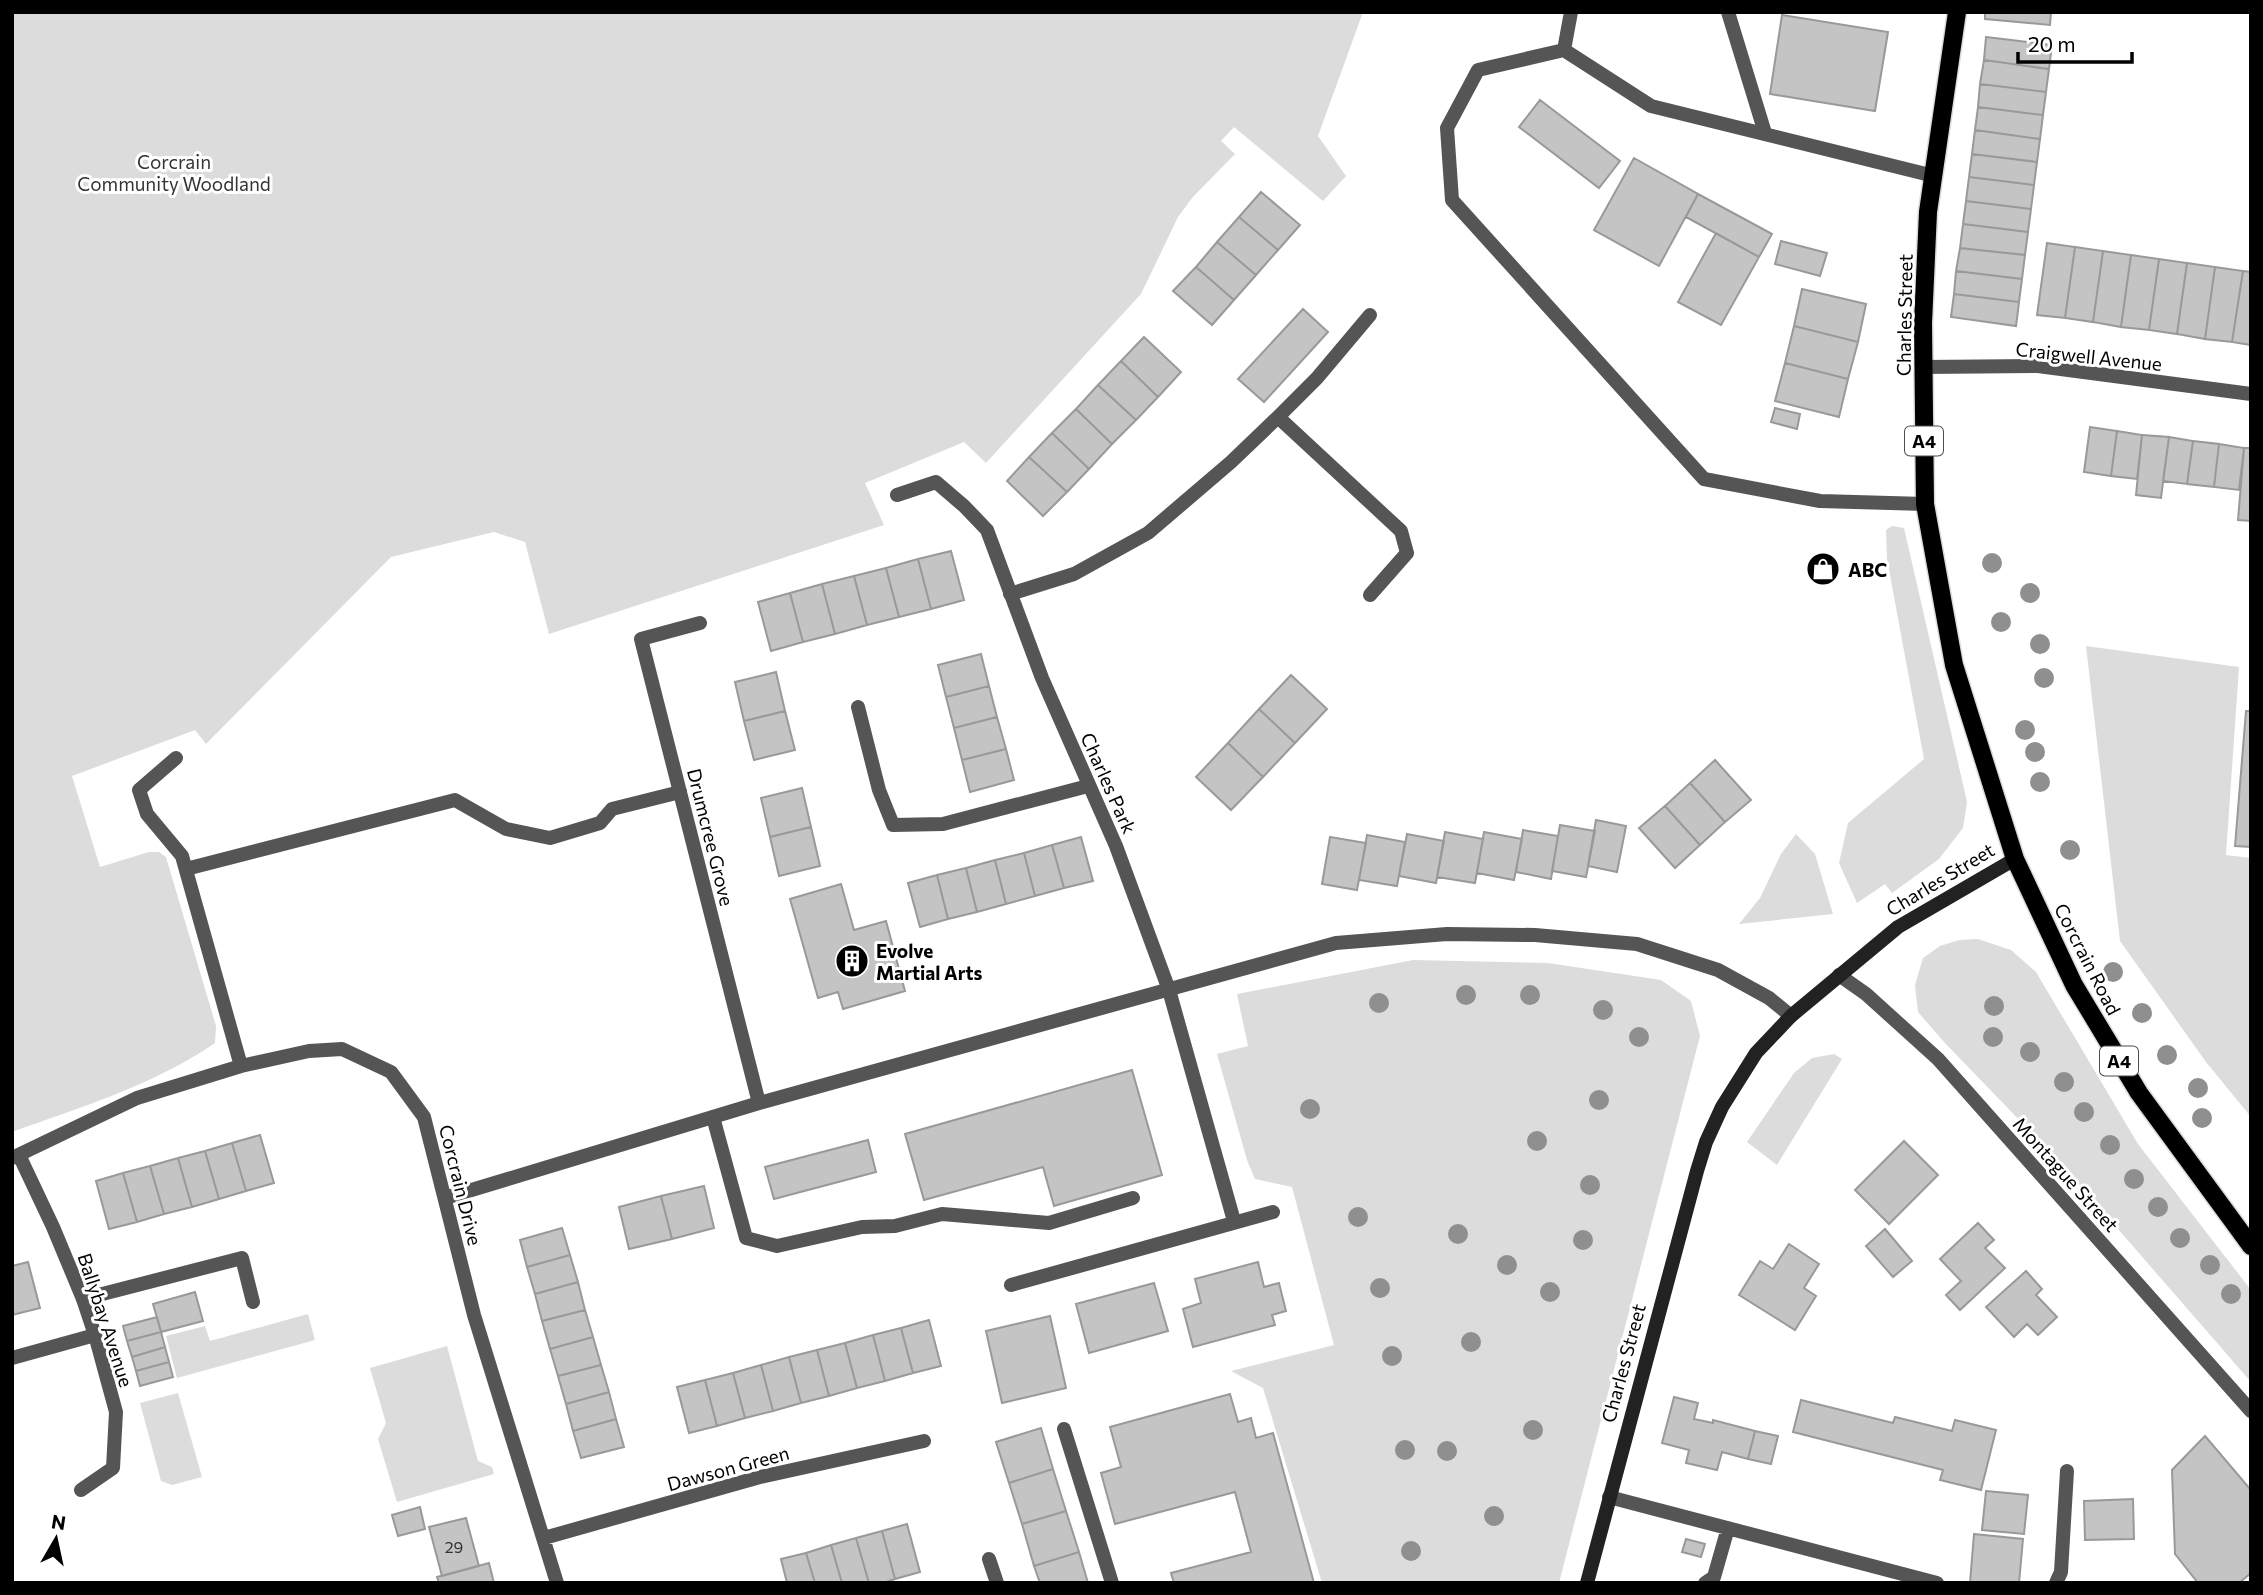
<svg xmlns="http://www.w3.org/2000/svg" width="2263" height="1595" font-family="Commissioner,sans-serif">
<style>
.green{fill:#dcdcdc}
.building{fill:#c4c4c4;stroke:#999;stroke-width:2}
.lines{fill:none;stroke-linecap:round;stroke-linejoin:round}
.primary-casing{stroke:#dbdbdb;stroke-width:21}
.lane{stroke:#555;stroke-width:14}
.street{stroke:#555;stroke-width:14}
.secondary{stroke:#222;stroke-width:14}
.primary{stroke:#000;stroke-width:18}
.tree{fill:#8f8f8f}
.labels{text-anchor:middle;dominant-baseline:central;stroke-width:6;stroke-linejoin:round;paint-order:stroke}
.number-label{font-size:16px;fill:#313131}
.shield{fill:#fff;stroke:#4c4c4c;stroke-width:2}
.shield-label{font-size:18px;font-weight:bold;fill:#000}
.park-label{font-size:19px;fill:#333;stroke:#fff}
.street-label{font-size:19px;fill:#000;stroke:#fff}
.poi-label{font-size:19px;font-weight:bold;fill:#000;stroke:#fff;text-anchor:start}
</style>
<rect width="100%" height="100%" fill="#fff"/>
<path class="green" d="M12,12h1351l-45,124 28,40 -23,25 -89,-74 -13,14 14,13 -43,44 -14,19 -37,77 -155,169 -22,-21 -99,41 19,42 -335,109 -24,-92 -31,-10 -103,25 -185,187 -11,-14 -123,46 28,91 49,-15h10l7,5 50,169 -1,17c-61,42 -134,64 -203,89z
M1892,526l12,2 63,274 -4,26 -24,31 -47,34 -7,-9 -28,19 -18,-40 9,-40 76,-64 -37,-200 -1,-29z
M2086,646l153,21 -13,188 25,3v259l-45,-55 -86,-121z
M1796,834l19,20 18,60 -94,10 21,-26 21,-44z
M1978,939l33,11 25,22 102,172 113,146v92l-193,-222 -114,-118 -26,-30 -3,-27 8,-27 17,-12 19,-6z
M1413,960l135,3 113,17 30,21 9,35 -141,547h-237l-59,-195 -32,-17 103,-26 -42,-158 -37,-8 -8,-19 -30,-106 31,-8 -11,-52z
M1834,1054l8,5 -65,106 -30,-23 47,-69 18,-15z
M308,1314l7,26 -138,38 -11,-42 39,-10 5,15z
M447,1346l31,115 14,6 2,7 -97,28 -19,-63 8,-16 -16,-55z
M178,1393l24,84 -30,8 -11,-4 -21,-78z"/>
<path class="building" d="M1985,12h66l-1,13 -65,-6z
M1782,15l106,17 -13,79 -105,-17z
M1986,37l66,8 -3,24 -65,-9z
M1984,60l65,9 -3,23 -66,-8z
M1980,84l66,8 -3,23 -65,-8z
M1540,100l80,61 -21,27 -80,-61z
M1978,107l65,8 -3,24 -65,-9z
M1975,130l65,9 -3,23 -65,-8z
M1972,154l65,8 -3,23 -65,-8z
M1634,158l64,36 -39,72 -65,-36z
M1969,177l65,8 -3,24 -65,-8z
M1261,192l39,33 -22,25 -39,-33z
M1698,194l74,40 -13,23 -73,-40z
M1966,201l65,8 -3,23 -65,-8z
M1239,217l39,33 -22,25 -39,-33z
M1963,224l65,8 -3,23 -65,-7z
M1716,233l43,24 -38,68 -43,-23z
M1781,241l46,12 -7,23 -45,-12z
M1217,242l39,33 -22,25 -38,-33z
M2047,243l28,4 -10,71 -28,-3z
M2075,247l28,4 -10,71 -28,-4z
M1960,248l65,7 -3,24 -66,-8z
M2103,251l28,4 -10,72 -28,-5z
M2131,255l28,4 -10,71 -28,-3z
M2159,259l28,4 -10,71 -28,-4z
M2187,263l28,4 -10,72 -28,-5z
M1196,267l38,33 -22,25 -39,-34z
M2215,267l28,4 -11,71 -27,-3z
M1956,271l66,8 -3,23 -65,-8z
M2243,271l8,1v73l-19,-3z
M1802,289l64,15 -8,38 -64,-16z
M1954,294l65,8 -3,24 -65,-9z
M1303,309l25,23 -64,70 -26,-23z
M1794,326l64,16 -10,37 -63,-16z
M1144,337l37,35 -23,25 -37,-36z
M1121,361l37,36 -22,23 -38,-35z
M1785,363l63,16 -9,38 -64,-16z
M1098,385l38,35 -24,24 -36,-35z
M1775,408l25,6 -3,15 -26,-7z
M1076,409l36,35 -23,25 -37,-36z
M2090,427l27,4 -6,45 -27,-4z
M2117,431l25,4 -5,44 -26,-3z
M1052,433l37,36 -22,23 -38,-35z
M2142,435l27,2 -8,61 -25,-3z
M2169,437l24,4 -6,43 -24,-3z
M2193,441l26,3 -5,43 -27,-3z
M2219,444l25,4 -5,42 -25,-3z
M2244,448h7v73l-13,-1z
M1029,457l38,35 -24,24 -36,-35z
M951,551l13,49 -33,9 -13,-50z
M918,559l13,50 -32,8 -13,-49z
M886,568l13,49 -32,8 -13,-49z
M854,576l13,49 -32,9 -13,-50z
M822,584l13,50 -32,8 -13,-49z
M790,593l13,49 -32,9 -13,-49z
M981,654l8,32 -43,11 -8,-32z
M776,672l9,39 -41,10 -9,-39z
M1291,675l36,34 -32,34 -36,-34z
M989,686l8,31 -43,11 -8,-31z
M1259,709l36,34 -32,34 -35,-34z
M785,711l10,39 -41,10 -10,-39z
M2246,711h5v136l-16,-1z
M997,717l9,32 -44,11 -8,-32z
M1228,743l35,34 -32,33 -35,-33z
M1006,749l8,31 -44,12 -8,-32z
M1715,760l36,40 -26,22 -35,-39z
M1690,783l35,39 -25,23 -35,-39z
M802,788l9,39 -41,10 -9,-39z
M1665,806l35,39 -25,23 -36,-40z
M1596,820l30,6 -9,46 -29,-6z
M1560,825l35,6 -9,46 -34,-6z
M811,827l9,39 -41,10 -9,-39z
M1523,830l35,6 -7,43 -35,-7z
M1445,832l38,7 -8,44 -38,-6z
M1484,832l38,7 -8,41 -37,-7z
M1407,834l37,7 -8,42 -37,-7z
M1367,835l38,7 -8,44 -38,-6z
M1081,837l12,44 -29,7 -12,-43z
M1330,837l36,6 -9,47 -35,-6z
M1052,845l12,43 -29,8 -11,-43z
M1024,853l11,43 -29,8 -11,-44z
M995,860l11,44 -29,8 -11,-44z
M966,868l11,44 -29,7 -11,-44z
M937,875l11,44 -28,8 -12,-44z
M841,884l13,46 32,-9 19,70 -62,18 -5,-17 -20,6 -28,-99z
M1132,1070l30,105 -108,31 -11,-39 -119,33 -19,-66z
M260,1135l14,48 -28,8 -14,-48z
M868,1140l8,32 -102,27 -9,-32z
M1904,1141l34,34 -49,49 -34,-34z
M232,1143l14,48 -27,8 -14,-48z
M205,1151l14,48 -27,8 -14,-49z
M178,1158l14,49 -28,7 -14,-48z
M150,1166l14,48 -27,8 -14,-49z
M123,1173l14,49 -28,7 -13,-48z
M704,1186l10,42 -42,11 -11,-43z
M661,1196l11,43 -43,10 -10,-42z
M1978,1223l16,17 -9,8 20,20 -45,42 -14,-15 15,-14 -21,-22z
M562,1228l8,27 -43,12 -7,-27z
M1885,1229l27,32 -19,16 -27,-31z
M1789,1244l30,20 -15,24 12,8 -21,34 -56,-35 21,-34 13,8z
M570,1255l8,27 -43,12 -8,-27z
M28,1262l12,46 -28,7v-49z
M1258,1262l6,25 15,-4 7,28 -14,4 3,10 -82,22 -10,-38 18,-6 -6,-24z
M2026,1271l16,18 -6,6 21,22 -19,18 -11,-11 -13,13 -28,-30z
M578,1282l7,28 -43,11 -7,-27z
M1154,1283l14,48 -79,22 -13,-49z
M195,1292l8,29 -42,11 -8,-28z
M585,1310l8,27 -43,12 -8,-28z
M1050,1316l16,72 -64,15 -16,-72z
M157,1317l4,15 -34,9 -4,-15z
M929,1320l12,46 -28,7 -12,-45z
M901,1328l12,45 -28,8 -12,-46z
M161,1332l4,15 -33,10 -5,-16z
M873,1335l12,46 -28,7 -12,-45z
M593,1337l8,28 -43,11 -8,-27z
M845,1343l12,45 -28,8 -12,-46z
M165,1347l4,15 -33,9 -4,-14z
M817,1350l12,46 -28,7 -12,-46z
M789,1357l12,46 -28,8 -12,-46z
M169,1362l4,15 -33,9 -4,-15z
M601,1365l8,27 -43,12 -8,-28z
M761,1365l12,46 -28,7 -12,-45z
M733,1373l12,45 -28,8 -12,-46z
M705,1380l12,46 -28,7 -12,-46z
M609,1392l7,27 -43,12 -7,-27z
M1230,1394l8,28 13,-4 5,20 17,-5 41,150h-140l-3,-10 80,-21 -16,-60 -120,32 -14,-51 20,-6 -11,-40z
M1674,1397l24,6 -4,16 19,4v-3l42,11 -7,28 -26,-7 -5,18 -31,-7 3,-13 -27,-7z
M1801,1400l92,23 2,-6 57,14 3,-11 41,10 -15,60 -41,-10 3,-10 -150,-38z
M616,1419l8,28 -43,11 -8,-27z
M1041,1428l12,41 -44,14 -13,-41z
M1755,1431l23,5 -7,28 -23,-5z
M2205,1436l46,54v83l-12,10h-41l-23,-29 -3,-84z
M1053,1469l13,42 -44,13 -13,-41z
M1986,1491l42,4 -4,39 -42,-4z
M2133,1499l1,40 -49,1 -1,-39z
M420,1507l5,22 -27,7 -6,-21z
M1066,1511l13,41 -45,14 -12,-42z
M466,1518l13,48 -37,10 -13,-49z
M907,1524l13,48 -25,7 -13,-48z
M882,1531l13,48 -12,4h-14l-13,-45z
M1974,1534l49,5 -4,44h-49z
M856,1538l13,45h-27l-11,-38z
M1686,1539l19,5 -4,13 -19,-5z
M831,1545l11,38h-27l-9,-30z
M1079,1552l9,31h-48l-6,-17z
M806,1553l9,30h-28l-6,-24z
M489,1563l5,20h-55l-2,-6z"/>
<g class="lines">
<defs>
<path id="primary" d="M1957,12l-29,200 -5,111 2,181 29,161 61,194 59,126 65,108 112,153"/>
</defs>
<use href="#primary" class="primary-casing"/>
<path class="lane" d="M1571,12l-7,38 87,56 283,70
M1728,12l37,121
M1564,50l-86,20 -31,58 5,72 252,279 116,22 105,3
M858,707l21,83 14,35 50,-1 145,-38
M186,869l269,-69 51,29 44,9 50,-15 12,-14 68,-17
M713,1117l33,121 31,8 85,-19 33,-1 47,-12 107,9 84,-25
M83,1299l159,-41 11,44
M12,1358l83,-23
M1064,1429l48,154
M1609,1497l328,86
M1705,1583l9,-6 14,-49
M2056,1583l5,-11 6,-101"/>
<path class="street" d="M1923,367l115,-1 213,28
M1278,417l123,114 6,22 -37,42
M897,495l39,-13 28,24 23,24 55,148 74,168 53,144 65,231
M1010,594l64,-20 74,-41 83,-71 47,-45 39,-39 53,-63
M700,623l-59,16 118,464
M176,758l-37,32 8,24 35,42 59,210
M1839,975l27,19 72,65 313,352
M19,1155l34,72 30,72 12,36 21,77 -3,56 -32,22
M12,1158l125,-60 104,-32 68,-15 33,-2 49,23 33,45 50,198 83,268
M445,1198l314,-95 577,-160 111,-9 88,1 102,9 81,26 51,28 22,18
M1011,1285l262,-73
M544,1538l216,-61 164,-36
M989,1559l8,24"/>
<path class="secondary" d="M1587,1583l110,-412 9,-29 16,-35 34,-54 35,-37 107,-89 117,-68"/>
<use href="#primary" class="primary"/>
</g>
<g class="tree">
<circle cx="1992" cy="563" r="10"/>
<circle cx="2030" cy="593" r="10"/>
<circle cx="2001" cy="622" r="10"/>
<circle cx="2040" cy="644" r="10"/>
<circle cx="2044" cy="678" r="10"/>
<circle cx="2025" cy="730" r="10"/>
<circle cx="2035" cy="752" r="10"/>
<circle cx="2040" cy="782" r="10"/>
<circle cx="2070" cy="850" r="10"/>
<circle cx="2113" cy="972" r="10"/>
<circle cx="1466" cy="995" r="10"/>
<circle cx="1530" cy="995" r="10"/>
<circle cx="1379" cy="1003" r="10"/>
<circle cx="1994" cy="1006" r="10"/>
<circle cx="1603" cy="1010" r="10"/>
<circle cx="2142" cy="1013" r="10"/>
<circle cx="1639" cy="1037" r="10"/>
<circle cx="1993" cy="1037" r="10"/>
<circle cx="2030" cy="1052" r="10"/>
<circle cx="2167" cy="1055" r="10"/>
<circle cx="2064" cy="1082" r="10"/>
<circle cx="2198" cy="1088" r="10"/>
<circle cx="1599" cy="1100" r="10"/>
<circle cx="1310" cy="1109" r="10"/>
<circle cx="2084" cy="1112" r="10"/>
<circle cx="2202" cy="1118" r="10"/>
<circle cx="1537" cy="1141" r="10"/>
<circle cx="2110" cy="1145" r="10"/>
<circle cx="2134" cy="1179" r="10"/>
<circle cx="1590" cy="1185" r="10"/>
<circle cx="2158" cy="1207" r="10"/>
<circle cx="1358" cy="1217" r="10"/>
<circle cx="1458" cy="1234" r="10"/>
<circle cx="2180" cy="1238" r="10"/>
<circle cx="1583" cy="1240" r="10"/>
<circle cx="1507" cy="1265" r="10"/>
<circle cx="2210" cy="1265" r="10"/>
<circle cx="1380" cy="1288" r="10"/>
<circle cx="1550" cy="1292" r="10"/>
<circle cx="2231" cy="1294" r="10"/>
<circle cx="1471" cy="1342" r="10"/>
<circle cx="1392" cy="1356" r="10"/>
<circle cx="1533" cy="1430" r="10"/>
<circle cx="1405" cy="1450" r="10"/>
<circle cx="1447" cy="1451" r="10"/>
<circle cx="1494" cy="1516" r="10"/>
<circle cx="1411" cy="1551" r="10"/>
</g>
<defs>
<symbol id="shop-disc" viewBox="-11 -11 22 22"><circle r="9.5" fill="#000" stroke="#fff"/><path d="M-5-2.5h2.3a2.7 3.5 0 0 1 5.4 0H5L5.5 6h-11ZM-1.5-2.5h3a1.5 2.3 0 0 0-3 0Z" fill="#fff"/></symbol>
<symbol id="building-disc" viewBox="-11 -11 22 22"><circle r="9.5" fill="#000" stroke="#fff"/><path d="M-4-6H4V6H1V3H-1V6H-4ZM-2.5-4.3h1.7v1.8h-1.7ZM.8-4.3h1.7v1.8H.8ZM-2.5-1h1.7V.8h-1.7ZM.8-1h1.7V.8H.8Z" fill="#fff"/></symbol>
</defs>
<g fill-rule="evenodd">
<use href="#shop-disc" x="1804" y="550" width="38" height="38"/>
<use href="#building-disc" x="833" y="942" width="38" height="38"/>
</g>
<g class="labels">
<g class="number-label">
<text x="454" y="1546">29</text>
</g>
<g class="shield">
<rect x="1905" y="426.5" width="38" height="29" rx="5"/>
<rect x="2100" y="1046.5" width="38" height="29" rx="5"/>
</g>
<g class="shield-label">
<text x="1924" y="441">A4</text>
<text x="2119" y="1061">A4</text>
</g>
<g class="park-label">
<text x="174" y="161">Corcrain<tspan x="174" dy="22">Community Woodland</tspan></text>
</g>
<g class="street-label">
<text transform="translate(1904 315) rotate(-89)">Charles Street</text>
<text transform="translate(2089 356) rotate(6)">Craigwell Avenue</text>
<text transform="translate(1109 783) rotate(66)">Charles Park</text>
<text transform="translate(711 837) rotate(76)">Drumcree Grove</text>
<text transform="translate(1940 879) rotate(-31)">Charles Street</text>
<text transform="translate(2088 959) rotate(63)">Corcrain Road</text>
<text transform="translate(2066 1174) rotate(48)">Montague Street</text>
<text transform="translate(461 1185) rotate(76)">Corcrain Drive</text>
<text transform="translate(106 1320) rotate(72)">Ballybay Avenue</text>
<text transform="translate(1623 1363) rotate(-75)">Charles Street</text>
<text transform="translate(728 1468) rotate(-15)">Dawson Green</text>
</g>
<g class="poi-label">
<text x="1848" y="569">ABC</text>
<text x="876" y="950">Evolve<tspan x="876" dy="22">Martial Arts</tspan></text>
</g>
</g>
<rect width="2263" height="1595" fill="none" stroke="#000000" stroke-width="28"/>
<g transform="translate(56 1539) rotate(9)" stroke="#ffffff" stroke-width="5" paint-order="stroke">
<path d="M0-5L12 26L0 18L-12 26Z" fill="#000000"/>
<text y="-10" font-size="19" font-weight="bold" text-anchor="middle" fill="#000000">N</text>
</g>
<path d="M2018 52v10h114v-10" fill="none" stroke="#000000" stroke-width="3.5"/>
<text x="2028" y="52" font-size="21" fill="#000000" stroke="#ffffff" stroke-width="5" paint-order="stroke">20 m</text>
</svg>
